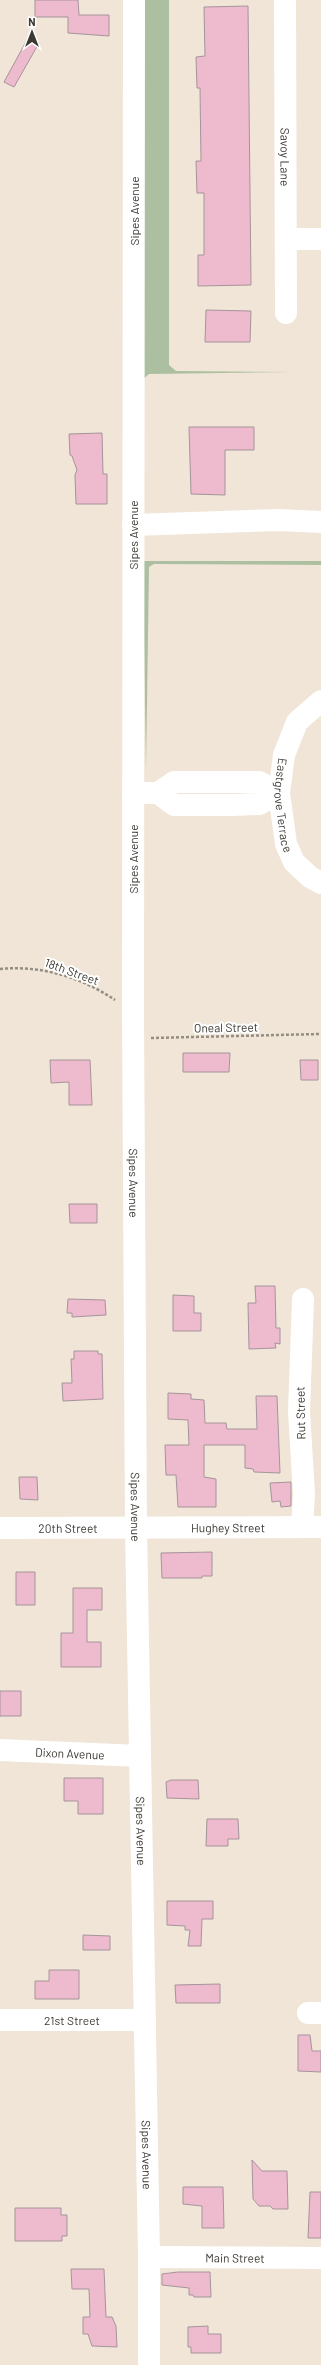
<svg xmlns="http://www.w3.org/2000/svg" width="321" height="2365" font-family="Barlow,sans-serif">
<style>
.green{fill:#acbfa0}
.building{fill:#eebace;stroke:#a6949b}
.lines{fill:none;stroke-linecap:round;stroke-linejoin:round}
.path{stroke:#948d82;stroke-width:2.5;stroke-dasharray:3 2;stroke-linecap:butt}
.minor{stroke:#fff;stroke-width:22}
.labels{text-anchor:middle;dominant-baseline:central;stroke-width:4;stroke-linejoin:round;paint-order:stroke}
.street-label{font-size:12px;fill:#3c3832;stroke:#fff}
</style>
<rect width="100%" height="100%" fill="#f0e5d6"/>
<path class="green" d="M142,0h27v365l7,6 116,1 -143,2 -7,6z
M143,561h178v4l-167,-1 -5,3 -3,203z"/>
<path class="building" d="M35,0h43l1,15h30v21l-41,-3v-16h-33z
M248,6l3,279 -53,1v-31h6v-62h-7l-1,-32h5l-1,-73h-3l-1,-31 9,-1 -1,-49z
M28,38l11,5 -25,44 -10,-5z
M206,310l45,1 -1,31h-45z
M189,427h65v23h-29v45l-34,-1z
M102,433l1,41h4v30h-31l-1,-29 2,-5 -5,-14 -2,-1 -1,-21z
M183,1053h47l-1,19h-46z
M50,1060h40l2,45h-23v-23l-18,1z
M300,1060h18v20h-17z
M69,1204h28v19h-27z
M255,1286h20l1,42h4v16l-5,-1 1,5 -27,1 -1,-46h8z
M173,1295l21,1v17h7v18h-28z
M68,1299l37,1 1,15 -34,2v-4h-5z
M74,1351h24v3h4l1,45 -40,2 -1,-18h10l-1,-24h3z
M168,1393l23,1v5l13,1 1,23h21l1,6h30l-1,-33h21l3,77 -26,-1 -1,-3 -8,-1v-23h-41v32l12,2v28h-38l-2,-32h-10l-1,-30h24l-1,-25 -20,-1z
M19,1477h18l1,23 -18,-1z
M291,1482v24l-10,1 -1,-6 -8,1 -2,-19z
M212,1552v24h-10v2h-40l-1,-25z
M16,1572h19v33h-19z
M73,1588h29v22h-15v32h14v25h-40v-34h12z
M0,1691h21v25h-21z
M64,1778h39v36h-25v-13h-14z
M171,1780h27l1,19 -32,-1 -1,-16z
M207,1819h31l1,20h-11v7h-22z
M167,1901h46v18h-11l-1,27h-13l2,-16h-5v-4l-18,-1z
M83,1935l27,1v14h-27z
M49,1970h30v29h-44v-18h14z
M220,1984v19h-44l-1,-18z
M298,2035h12l2,16h9v21l-23,-1z
M252,2160l10,11h25l1,38h-15l-3,-3h-11l-6,-7z
M183,2187h40l1,41h-22v-22l-19,-2z
M310,2192h11v46h-13z
M15,2208h46v7h6v21h-5v5h-47z
M71,2269h33l2,48h6l4,9 1,21 -25,-1 -4,-12h-5v-17h7l-1,-28h-17z
M178,2272h32l1,25h-17l-1,-2h-4v-7l-27,-3v-11z
M208,2326v8h13v19h-30v-6h-3v-20z"/>
<g class="lines">
<path class="path" d="M0,969c41,-4 81,8 115,31
M151,1038l169,-4"/>
<g class="minor">
<path id="s1" d="M134,0l-1,1011 3,517 13,729v108"/>
<path id="s2" d="M285,0l1,313"/>
<path d="M286,239h35"/>
<path d="M133,525l145,-5 43,2"/>
<path id="s3" d="M321,701l-24,21 -13,33 -5,38 7,51 8,18 16,15 11,6"/>
<path d="M133,793h25l16,12h59l26,-1 20,-11"/>
<path d="M158,793l16,-11h85l20,11"/>
<path d="M302,1527l2,-32 -5,-84 4,-112"/>
<path id="s4" d="M0,1528l321,-1"/>
<path id="s5" d="M0,1750l140,6"/>
<path d="M308,2013h13"/>
<path id="s6" d="M0,2020h145"/>
<path id="s7" d="M149,2257l172,1"/>
</g>
</g>
<g class="labels">
<g class="street-label">
<text stroke="none"><textPath href="#s2" startOffset="157">Savoy Lane</textPath></text>
<text transform="translate(134 211) rotate(-90)">Sipes Avenue</text>
<text transform="translate(133 535) rotate(-90)">Sipes Avenue</text>
<text stroke="none"><textPath href="#s3" startOffset="118">Eastgrove Terrace</textPath></text>
<text transform="translate(133 859) rotate(-90)">Sipes Avenue</text>
<text transform="translate(72 971) rotate(20)">18th Street</text>
<text transform="translate(226 1027) rotate(-1)">Oneal Street</text>
<text stroke="none"><textPath href="#s1" startOffset="1183">Sipes Avenue</textPath></text>
<text transform="translate(300 1413) rotate(-91)">Rut Street</text>
<text stroke="none"><textPath href="#s1" startOffset="1507">Sipes Avenue</textPath></text>
<text stroke="none"><textPath href="#s4" startOffset="68">20th Street</textPath></text>
<text stroke="none"><textPath href="#s4" startOffset="228">Hughey Street</textPath></text>
<text stroke="none"><textPath href="#s5" startOffset="70">Dixon Avenue</textPath></text>
<text stroke="none"><textPath href="#s1" startOffset="1831">Sipes Avenue</textPath></text>
<text stroke="none"><textPath href="#s6" startOffset="72">21st Street</textPath></text>
<text stroke="none"><textPath href="#s1" startOffset="2155">Sipes Avenue</textPath></text>
<text stroke="none"><textPath href="#s7" startOffset="86">Main Street</textPath></text>
</g>
</g>
<g transform="translate(32 32)" stroke="#ffffff" stroke-width="3" paint-order="stroke">
<path d="M0-3L7 15L0 10L-7 15Z" fill="#3c3832"/>
<text y="-6" font-size="11" font-weight="bold" text-anchor="middle" fill="#3c3832">N</text>
</g>
</svg>
